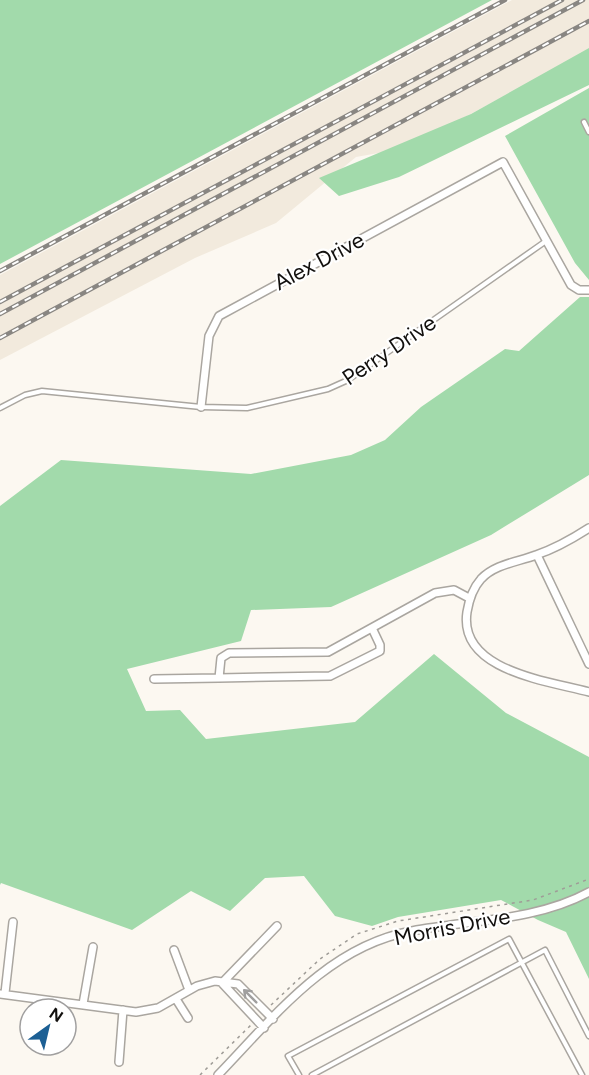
<svg xmlns="http://www.w3.org/2000/svg" width="589" height="1075" font-family="Figtree,sans-serif">
<style>
.built{fill:#f2eadd}
.green{fill:#a2daab}
.lines{fill:none;stroke-linecap:round;stroke-linejoin:round}
.lane-casing{stroke:#aaa6a0;stroke-width:7}
.street-casing{stroke:#aaa6a0;stroke-width:10}
.path{stroke:#9f9c97;stroke-width:1.5;stroke-dasharray:3 4.5;stroke-linecap:butt}
.lane{stroke:#fff;stroke-width:4}
.street{stroke:#fff;stroke-width:7}
.rail-casing{stroke:#898682;stroke-width:4.5}
.rail{stroke:#fff;stroke-width:2;stroke-dasharray:7;stroke-linecap:butt}
.oneway{stroke:#a09f9f}
.labels{text-anchor:middle;dominant-baseline:central;stroke-width:4.5;stroke-linejoin:round;paint-order:stroke}
.street-label{font-size:22px;fill:#12100e;stroke:#fff}
</style>
<rect width="100%" height="100%" fill="#fcf8f1"/>
<path class="built" d="M512,0h77v51l-182,97 -51,9 -80,66 -81,35 -195,102v-85z"/>
<path class="green" d="M0,0h492l-492,264z
M589,48v37l-190,92 -60,19 -20,-18 152,-64z
M589,88v192l-14,-17 -70,-127z
M580,297h9v178l-98,60 -160,72 -80,3 -10,31 -114,28 19,42 34,-1 26,29 149,-17 79,-68 72,59 83,44v222l-23,-47 -28,-12 -37,-20 -103,17 -26,9 -37,-10 -31,-40 -39,2 -35,33 -39,-20 -59,39 -131,-47 -1,2v-379l61,-46 190,14 100,-19 34,-15 36,-33 84,-58 14,2z"/>
<g class="lines">
<defs>
<path id="lane" d="M584,122l5,10
M0,408l25,-13 17,-4 159,16 46,1 81,-19 20,-9 198,-139
M299,1075l-11,-19 221,-117 73,136
M312,1075l233,-125 44,86"/>
<path id="street" d="M201,407l8,-71 10,-20 284,-154 68,123 8,5h10
M589,528c-17,11 -35,21 -53,27 -18,7 -41,9 -55,24 -8,9 -12,21 -14,33 -9,59 82,69 122,80
M537,555l52,109
M219,678l111,-2 50,-25v-6l-8,-17
M154,679l65,-1 2,-20 8,-5 99,-1 107,-59 19,-3 15,8
M174,950l15,40
M222,983l55,-57
M222,983l42,45
M5,993l8,-71
M0,994l136,18 22,-4 39,-22 18,-5 23,3 35,35
M176,999l12,19
M83,1004l10,-57
M41,1047v-2
M119,1062l4,-52
M218,1075c56,-58 110,-129 194,-144 57,-11 124,-10 177,-39"/>
</defs>
<use href="#lane" class="lane-casing"/>
<use href="#street" class="street-casing"/>
<path class="path" d="M271,1005l49,-46 37,-25 41,-13 135,-21 56,-21
M200,1075l51,-50"/>
<use href="#lane" class="lane"/>
<use href="#street" class="street"/>
<defs>
<path id="rail" d="M0,271l505,-271
M0,302l562,-302
M0,314l583,-314
M0,338l589,-317"/>
</defs>
<use href="#rail" class="rail-casing"/>
<use href="#rail" class="rail"/>
</g>
<defs><path id="oneway-shaft" d="M-6 0H5M1.5-3L5.5 0L1.5 3" fill="none" stroke-width="1.6" stroke-linecap="round" stroke-linejoin="round" transform="scale(1.5)"/></defs>
<use class="oneway" href="#oneway-shaft" transform="translate(250 996) rotate(-135)"/>
<g class="labels">
<g class="street-label">
<text transform="translate(319 261) rotate(-28)">Alex Drive</text>
<text transform="translate(389 350) rotate(-34)">Perry Drive</text>
<text transform="translate(452 927) rotate(-11)">Morris Drive</text>
</g>
</g>
<g transform="translate(48 1027) rotate(34)"><circle r="28" fill="#ffffff" stroke="#a09f9f" stroke-width="1.5"/>
<path d="M0-4.5L10 22L0 15L-10 22Z" fill="#1c5f94"/>
<text y="-9" font-size="16" font-weight="bold" text-anchor="middle" fill="#12100e">N</text>
</g>
</svg>
